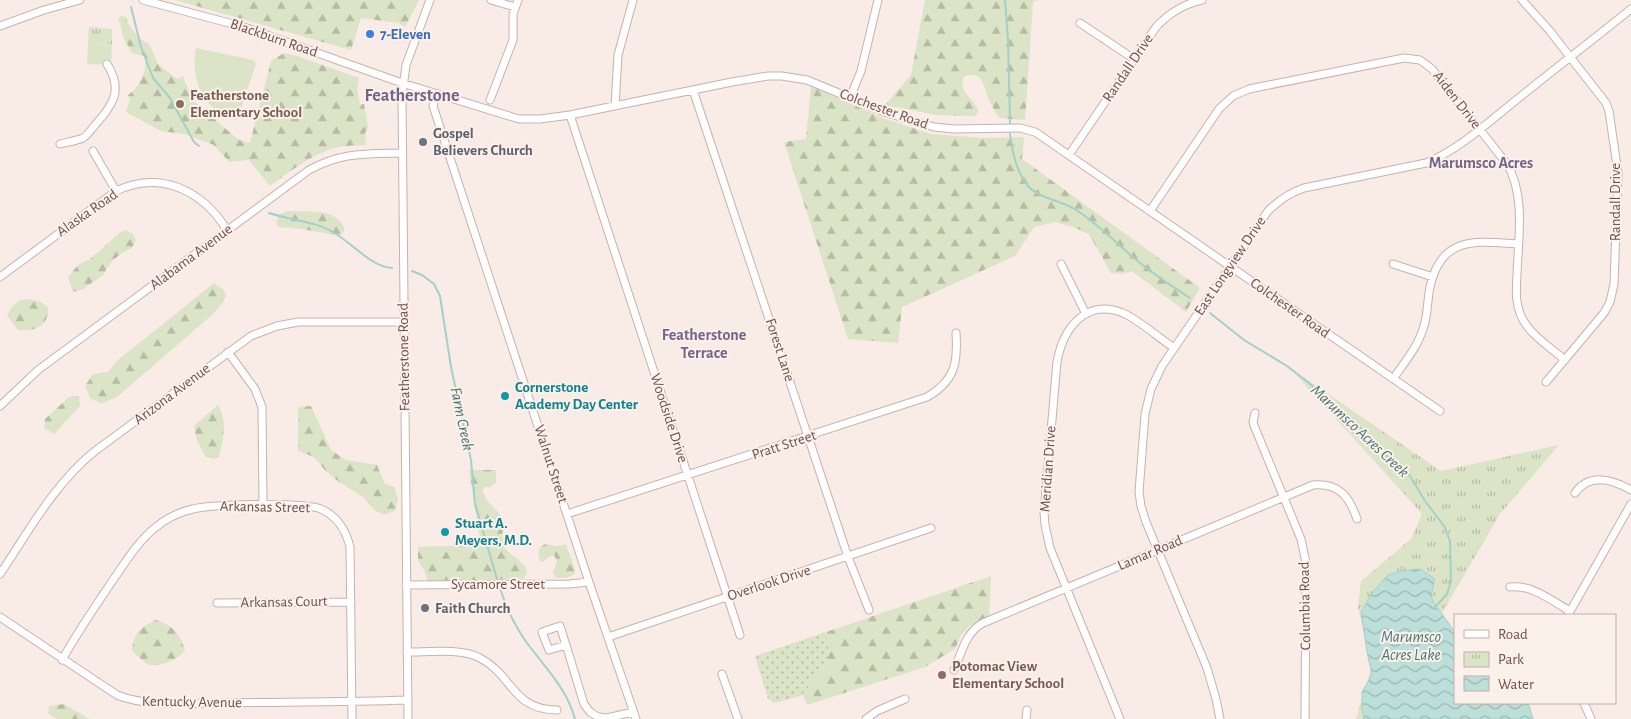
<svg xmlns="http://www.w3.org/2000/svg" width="1631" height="719" font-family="'Alegreya Sans',sans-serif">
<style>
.grass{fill:url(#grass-dots)}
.forest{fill:url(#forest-firs)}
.park{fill:url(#park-tufts)}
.pitch{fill:#dbe4c6}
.water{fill:url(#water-waves);stroke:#a4d0ca}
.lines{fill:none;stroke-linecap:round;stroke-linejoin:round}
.stream{stroke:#a4d0ca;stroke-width:2}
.minor-casing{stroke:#c8b2ad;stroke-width:9}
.minor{stroke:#fff;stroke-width:7}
.shop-dot{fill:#3f7fe0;stroke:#fcf0ea;stroke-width:2}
.education-dot{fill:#8d6e63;stroke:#fcf0ea;stroke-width:2}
.worship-dot{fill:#6b7280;stroke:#fcf0ea;stroke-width:2}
.culture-dot{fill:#0f9aa8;stroke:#fcf0ea;stroke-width:2}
.labels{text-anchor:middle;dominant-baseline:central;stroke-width:4;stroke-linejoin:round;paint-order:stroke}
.shop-label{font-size:15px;font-weight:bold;fill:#366cbe;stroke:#fcf0ea;text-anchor:start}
.street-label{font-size:15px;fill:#6e504e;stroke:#fcf0ea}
.education-label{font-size:15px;font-weight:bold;fill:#785e54;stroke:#fcf0ea;text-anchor:start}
.worship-label{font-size:15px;font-weight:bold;fill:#5b616d;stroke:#fcf0ea;text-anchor:start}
.culture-label{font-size:15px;font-weight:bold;fill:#0d838f;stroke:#fcf0ea;text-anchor:start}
.neighbourhood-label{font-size:16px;font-weight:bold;fill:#73668a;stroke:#fcf0ea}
.water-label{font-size:16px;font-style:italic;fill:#477772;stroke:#fcf0ea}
.quarter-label{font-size:18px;font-weight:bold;fill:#73668a;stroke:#fcf0ea}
</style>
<defs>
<pattern id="grass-dots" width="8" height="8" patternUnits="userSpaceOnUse" patternTransform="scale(1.25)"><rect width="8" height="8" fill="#dbe4c6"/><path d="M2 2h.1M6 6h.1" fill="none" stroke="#b6bba3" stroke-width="1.8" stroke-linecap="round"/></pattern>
<pattern id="forest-firs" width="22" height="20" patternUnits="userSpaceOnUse" patternTransform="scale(1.25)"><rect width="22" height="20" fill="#dbe4c6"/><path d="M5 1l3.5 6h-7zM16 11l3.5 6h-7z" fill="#b6bba3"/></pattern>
<pattern id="park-tufts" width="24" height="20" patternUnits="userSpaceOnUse" patternTransform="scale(1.25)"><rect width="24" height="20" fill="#dbe4c6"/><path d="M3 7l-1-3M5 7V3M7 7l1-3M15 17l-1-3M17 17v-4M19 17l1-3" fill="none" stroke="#b6bba3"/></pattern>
<pattern id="water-waves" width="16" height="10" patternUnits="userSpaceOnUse" patternTransform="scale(1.25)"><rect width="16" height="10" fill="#bcdfda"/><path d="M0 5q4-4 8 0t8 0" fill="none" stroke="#9db7b3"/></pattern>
</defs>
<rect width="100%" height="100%" fill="#f9ebe5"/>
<path class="grass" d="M826,632c9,38 -6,34 -23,63l-28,8 -7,-4 -13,-43z"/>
<path class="forest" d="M175,0h244l-14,27 -6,-4 -38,-5 -10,32z
M925,0h113l-5,2 -8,118 -25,-2c-5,-6 -8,-11 -11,-18 -5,-12 -6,-32 -25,-23 -7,14 9,21 14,32l-1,5 -4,2 -37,-1 -51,-10 26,-30z
M121,16l5,1 2,7 11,14 11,7 8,19 19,15 6,-3c5,14 11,27 22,37 4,3 9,5 13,9 11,9 18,19 32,21l21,-82 13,-8 13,3 62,22 -2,11 3,15h4l4,23 -3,6 1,12c-10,1 -22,0 -31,3 -24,6 -45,24 -65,38l-21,-26 -20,2 -15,-17 -30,-11 -23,-3 -35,-19 4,-13 -2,-4c13,-9 19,-24 17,-39l-13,-3 -9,-16 -2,-11 -3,-6z
M811,86l72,32 48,16 52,4 41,-1 -2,22 178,129 -14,24 -54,-41 -9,3 -12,-1 -22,-39 -16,-7 -18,-5 -21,5 -19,29 -113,51 -4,36 -50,-4 -64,-197 22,-3z
M288,211c20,1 50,-4 57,19l-5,6 -38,-7 -23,-2 -3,-5 4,-8z
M126,230l7,4 3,6 -4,8 -10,5 -9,7 -11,16 -19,13 -10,3 -5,-15 10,-12 12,-6 31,-27z
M214,283l9,6 3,7 -3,6 -10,12 -96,83 -16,7 -11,-6 -5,-12 8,-12 15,-2 10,-12z
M30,299l11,3 7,6c1,18 -14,24 -30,22l-11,-15 5,-8 8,-7z
M79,396l1,10 -26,28 -10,-6 1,-9 24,-22z
M218,405c10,17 5,34 1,52l-5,2 -8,-2 -9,-16 -3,-15z
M311,406l20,44 15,10 31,5 8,19 9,3 4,12 -3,12 -11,4 -10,-5 -12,-14 -23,-14 -14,-12 -11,-13 -16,-6v-44z
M469,470h27v13l-6,4h-5l-2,2c-1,11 12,17 17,26 6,10 0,21 4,31 5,12 33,19 19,33l-95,2 -4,-11 -6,-9v-14l63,-2z
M547,544l8,2 11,-1 8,21 1,7c-5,5 -13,6 -19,4l-3,-4 4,-12 -3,-6 -5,2 -7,5 -2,-1c-3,-7 -2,-16 7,-17z
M991,576l-2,40 -21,11 -8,10 -5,12 -30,18 -118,38 -4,-10c17,-29 32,-25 23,-63z
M156,620c16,5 24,13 29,30 -5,6 -9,9 -17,12 -20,7 -21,2 -36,-11 1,-17 9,-24 24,-31z
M64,704l24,14 2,1h-33l-9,-5 1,-8z"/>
<path class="park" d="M89,27l23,2v15l-24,-1z
M1290,368l151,103 118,-26 -59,69 -58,99 13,20v70h74l5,16h-178l16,-53 -14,-59 3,-26 50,-42 11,-25z"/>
<path class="pitch" d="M88,43l24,1 -1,21 -24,-1z
M196,48l57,12 3,4 -19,56c-34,-8 -47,-41 -41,-72z"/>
<path class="water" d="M1420,569l14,9v5l-3,13 3,7 21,29v71h73l5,16h-169l-2,-10v-17l9,-16v-6l-4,-18 -6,-40 11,-19 16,-18 12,-4z"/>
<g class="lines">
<path class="stream" d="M1005,0l3,39 2,84
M131,7l10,40 12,31 17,20 24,44 5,4
M1010,134c2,17 6,37 17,51 13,15 35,15 51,26 22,15 41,35 62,52 16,13 33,24 50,35
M269,213c21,7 45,8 64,19 18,10 38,35 59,36
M412,271l10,4 12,9 6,12 11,71 20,93 4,44 22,75
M1210,313l34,27 43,26 27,21 37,31 36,38 17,12 6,8 15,25 19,25 6,15 1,40 -4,13 -12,13
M500,588c6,20 15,38 27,55 18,24 40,46 48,76"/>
<defs>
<path id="minor" d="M143,0l101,27 158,56 117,36h21l30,-4 162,-33 36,-6h14l25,4 80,33 47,14 20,2 66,-1 15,4 6,4 399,275
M491,0l24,7
M1522,0l27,30 57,73 3,8 9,62 -4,111 -4,18 -6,11 -58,69
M1080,23l54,36
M0,26l44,-16 36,-10
M693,90l155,467 21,53
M436,94l-3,12 2,6 154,470 47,137
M850,98l11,-27 17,-71
M490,100l23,-60v-26l5,-14
M615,106l3,-51 15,-55
M570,115l170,520
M60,144c7,-2 16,-3 23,-6 5,-3 9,-10 13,-14 18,-20 27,-35 11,-60
M93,151l23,40
M1069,155l87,-128c13,-14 27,-23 46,-27
M1150,211l69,-102 14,-13 16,-7 155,-31 16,2 12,9 75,95c19,32 11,75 10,111 -1,15 -2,30 6,45 9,16 28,28 42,40
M1061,264l25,50
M1393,264l40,13
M0,277l116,-86c44,-21 86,-1 111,39
M228,352l27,37 7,18 1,98
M1393,379c11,-16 24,-31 30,-50 5,-13 4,-28 7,-42 11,-51 45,-46 87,-43
M0,406l38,-36 271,-200c33,-18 57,-16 92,-17
M1255,413l-2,9 2,6 46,111 5,24 -1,156
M1575,493c14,-20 37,-14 56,-3
M567,514l360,-117c28,-16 31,-34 29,-64
M0,574c29,-43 54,-90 95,-123l156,-115 26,-10 21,-4h105
M406,585l163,-1 20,-2
M1510,587c21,-3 42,14 60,24
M217,603l134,-1
M1568,615l63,-111
M0,617l117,78c28,12 78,8 110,8 60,-1 121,-1 181,-3
M560,626l6,19 -17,5 -7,-18z
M608,637l323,-109
M566,645l18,59 6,8 8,5 9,1 26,-6
M407,652c21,0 54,-4 73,6 33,17 32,52 77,52
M62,660c15,-27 32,-52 49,-77 14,-20 26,-41 45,-56 11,-9 23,-15 37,-18 20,-5 112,-7 128,0 16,7 25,22 29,38l2,172
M954,670c8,-18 11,-37 29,-47l330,-138c26,-2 36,11 44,34
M722,674l16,45
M1584,703l7,16
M408,719l-6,-624 4,-30 24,-65
M866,719l11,-8 28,-12
M1026,719l1,-9
M1120,719l-70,-171 -5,-23 -1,-13 13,-150c6,-33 28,-64 66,-49 16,7 36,25 51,35
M1220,719l-4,-20 -9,-31 -61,-146 -5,-16 -2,-14 6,-78 6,-25 11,-23 106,-155c11,-11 21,-18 36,-23l122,-25c34,-14 65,-43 94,-66 37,-30 74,-58 111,-88"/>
</defs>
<use href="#minor" class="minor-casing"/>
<use href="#minor" class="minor"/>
</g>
<circle class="shop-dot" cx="370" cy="34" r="5"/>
<g class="education-dot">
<circle cx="180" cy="104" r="5"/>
<circle cx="942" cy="675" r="5"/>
</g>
<g class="worship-dot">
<circle cx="423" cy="142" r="5"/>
<circle cx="425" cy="608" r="5"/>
</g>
<g class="culture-dot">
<circle cx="505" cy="396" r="5"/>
<circle cx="445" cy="532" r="5"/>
</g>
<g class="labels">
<g class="shop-label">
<text x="380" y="34">7-Eleven</text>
</g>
<g class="street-label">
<text transform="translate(274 38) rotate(19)">Blackburn Road</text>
<text transform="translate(1128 68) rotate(-56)">Randall Drive</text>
<text transform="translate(1457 100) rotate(52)">Aiden Drive</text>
<text transform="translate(884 109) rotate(20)">Colchester Road</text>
<text transform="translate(1615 202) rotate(-90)">Randall Drive</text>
<text transform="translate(87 213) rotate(-35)">Alaska Road</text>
<text transform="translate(191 257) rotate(-37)">Alabama Avenue</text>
<text transform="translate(1230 266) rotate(-56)">East Longview Drive</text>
<text transform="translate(1290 308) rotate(35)">Colchester Road</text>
<text transform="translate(780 350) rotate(72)">Forest Lane</text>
<text transform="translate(404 357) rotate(-91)">Featherstone Road</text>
<text transform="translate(172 394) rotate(-37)">Arizona Avenue</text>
<text transform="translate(669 418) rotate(72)">Woodside Drive</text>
<text transform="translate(784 445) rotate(-18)">Pratt Street</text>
<text transform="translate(551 464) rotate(72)">Walnut Street</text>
<text transform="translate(1048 469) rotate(-86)">Meridian Drive</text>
<text transform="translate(265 507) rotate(1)">Arkansas Street</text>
<text transform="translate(1150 553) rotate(-23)">Lamar Road</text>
<text transform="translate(769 583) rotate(-18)">Overlook Drive</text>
<text x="498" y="584">Sycamore Street</text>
<text transform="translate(284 602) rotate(-1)">Arkansas Court</text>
<text transform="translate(1305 606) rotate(-91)">Columbia Road</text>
<text transform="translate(192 702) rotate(1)">Kentucky Avenue</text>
</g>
<g class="education-label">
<text x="190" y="95">Featherstone<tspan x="190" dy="17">Elementary School</tspan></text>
<text x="952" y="666">Potomac View<tspan x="952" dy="17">Elementary School</tspan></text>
</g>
<g class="worship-label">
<text x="433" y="133">Gospel<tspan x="433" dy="17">Believers Church</tspan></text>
<text x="435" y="608">Faith Church</text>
</g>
<g class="culture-label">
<text x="515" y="387">Cornerstone<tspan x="515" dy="17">Academy Day Center</tspan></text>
<text x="455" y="523">Stuart A.<tspan x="455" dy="17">Meyers, M.D.</tspan></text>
</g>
<g class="neighbourhood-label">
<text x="1481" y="163">Marumsco Acres</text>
<text x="704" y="335">Featherstone<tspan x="704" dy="18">Terrace</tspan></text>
</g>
<g class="water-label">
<text transform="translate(462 419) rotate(78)">Farm Creek</text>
<text transform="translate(1360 431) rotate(43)">Marumsco Acres Creek</text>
<text x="1411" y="637">Marumsco<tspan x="1411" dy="18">Acres Lake</tspan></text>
</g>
<g class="quarter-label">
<text x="412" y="96">Featherstone</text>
</g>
</g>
<rect x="1454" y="614" width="162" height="90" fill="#fcf0ea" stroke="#c3b0ac"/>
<rect x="1464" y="630" width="25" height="8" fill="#ffffff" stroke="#c3b0ac"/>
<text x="1498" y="639" font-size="15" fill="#6e504e">Road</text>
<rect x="1464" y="652" width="25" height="15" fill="url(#park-tufts)" stroke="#c3b0ac"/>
<text x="1498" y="664" font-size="15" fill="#6e504e">Park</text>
<rect x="1464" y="676" width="25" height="15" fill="url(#water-waves)" stroke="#c3b0ac"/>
<text x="1498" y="689" font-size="15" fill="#6e504e">Water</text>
</svg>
